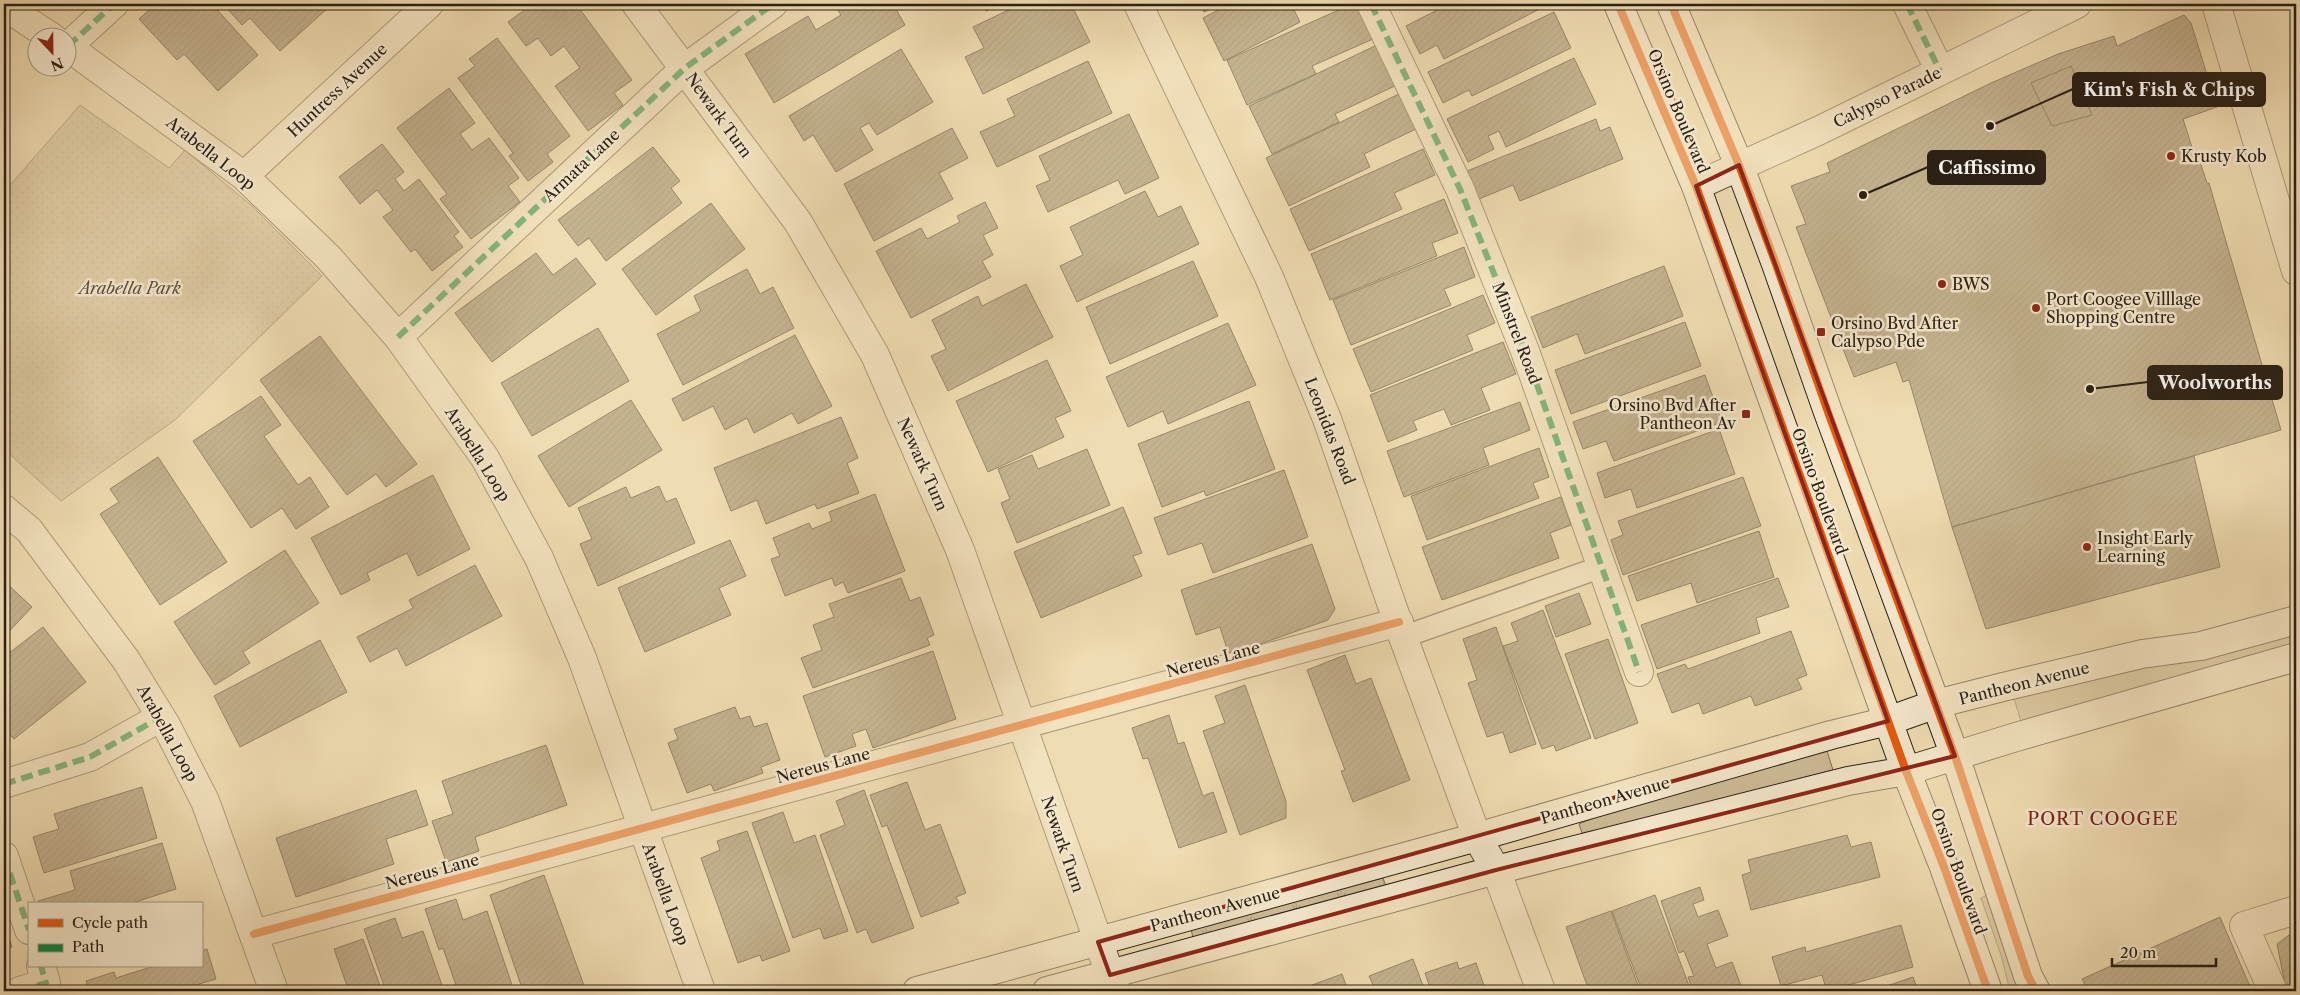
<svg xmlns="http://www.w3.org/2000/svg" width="2300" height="995" font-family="'Libre Caslon Text',serif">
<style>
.grass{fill:url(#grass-tufts);stroke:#7c6e56}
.park{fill:url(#park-dots);stroke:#7c6e56}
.garden{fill:#cebc97;stroke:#7c6e56}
.building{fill:url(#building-hatch);stroke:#2a2016}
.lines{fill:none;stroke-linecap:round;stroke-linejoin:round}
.service-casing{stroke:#5c4f3d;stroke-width:24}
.minor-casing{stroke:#5c4f3d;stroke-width:30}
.secondary-casing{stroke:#2a2016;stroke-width:30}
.service{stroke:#f5e8cd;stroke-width:21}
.minor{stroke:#f5e8cd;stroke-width:28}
.secondary{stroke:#f5e8cd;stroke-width:28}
.quiet{stroke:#00873e;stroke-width:6;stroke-dasharray:12 6;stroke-linecap:butt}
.cycleway-casing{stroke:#f5e8cd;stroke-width:11}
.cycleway{stroke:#e8590c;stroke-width:8}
.marked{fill:none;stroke:#8f2418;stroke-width:4;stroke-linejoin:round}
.poi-dot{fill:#8f2418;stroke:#f5e8cd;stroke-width:2}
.labels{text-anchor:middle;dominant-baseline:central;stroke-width:5;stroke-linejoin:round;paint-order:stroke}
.street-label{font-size:16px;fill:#2a2016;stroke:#f5e8cd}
.poi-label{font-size:16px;fill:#2a2016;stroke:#f5e8cd;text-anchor:start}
.park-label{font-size:16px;font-style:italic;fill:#5b4f3d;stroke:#f5e8cd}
.neighbourhood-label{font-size:18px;letter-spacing:1px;fill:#7a1f14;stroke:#f5e8cd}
.leader{fill:none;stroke:#2a2016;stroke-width:2}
.callout-dot{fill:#2a2016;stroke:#f5e8cd;stroke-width:2}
.callout{fill:#2a2016;stroke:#2a2016;stroke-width:2}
.callout-label{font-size:18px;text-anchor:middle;font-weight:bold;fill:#fff}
</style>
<defs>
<pattern id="grass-tufts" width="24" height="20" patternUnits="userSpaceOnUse" patternTransform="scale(1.25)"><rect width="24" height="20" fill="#cebc97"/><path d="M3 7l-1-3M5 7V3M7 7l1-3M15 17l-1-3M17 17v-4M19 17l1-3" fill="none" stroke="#b1a181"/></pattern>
<pattern id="park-dots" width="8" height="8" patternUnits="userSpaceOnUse" patternTransform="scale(1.25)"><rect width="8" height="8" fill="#cebc97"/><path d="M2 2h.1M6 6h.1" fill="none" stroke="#b1a181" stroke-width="1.8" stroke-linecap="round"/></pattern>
<pattern id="building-hatch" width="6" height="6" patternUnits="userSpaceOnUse" patternTransform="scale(1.25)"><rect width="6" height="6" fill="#918267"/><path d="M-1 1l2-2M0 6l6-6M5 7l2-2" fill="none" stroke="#776a54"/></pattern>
</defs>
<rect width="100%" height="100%" fill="#f0dcb2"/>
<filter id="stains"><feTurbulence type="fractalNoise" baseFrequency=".004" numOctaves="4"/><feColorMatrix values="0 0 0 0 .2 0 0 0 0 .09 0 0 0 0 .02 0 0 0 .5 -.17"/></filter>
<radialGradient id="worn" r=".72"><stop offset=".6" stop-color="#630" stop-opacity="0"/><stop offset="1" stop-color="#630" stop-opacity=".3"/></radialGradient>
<path class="grass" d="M1383,878l3,8 -193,52 -2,-9z"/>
<path class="park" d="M80,105l89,63 16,-18 67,56 70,70 -147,144 -114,81 -57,-52v-257z"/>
<path class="garden" d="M2288,634l4,13 -271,75 -7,-24z
M1827,751l6,19 -198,52 -53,11 -3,-9 43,-18z
M1989,894l35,97h-14l-9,-36 -20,-57z"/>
<path class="building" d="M156,4h56l46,51 -40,36 -34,-37 -7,6 -38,-41z
M223,4h104l2,3 -49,44 -30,-33 -8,7z
M533,4h43l56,76 -18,13 9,12 -35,26 -33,-45 25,-18 -16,-22 -13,10 -13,-18 -12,8 -18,-24z
M834,4h59l12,21 -131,78 -29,-49 63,-38 8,14 25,-15z
M982,4h19l-15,7z
M1021,4h50l19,38 -107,52 -18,-37 19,-9 -11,-21z
M1199,4h22l-17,8z
M1230,4h61l9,18 -76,39 -21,-43z
M1352,4h4l17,35 -61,27 4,8 -69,31 -20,-45z
M1449,4h100l-105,55 -7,-14 -17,9 -14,-28z
M1554,12l17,36 -99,48 -3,-6 -26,13 -15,-31z
M2184,15l7,8 26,84 -34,12 14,44 3,-1 7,21h2l72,247 -329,97 -43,-147 -6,2 -7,-20 -42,15 -58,-150 10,-3 -15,-38 39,-14 -3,-9 164,-80 67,-29 56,-18 3,10z
M497,38l73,98 -23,18 6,8 -25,19 -19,-25 4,-3 -55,-75 17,-12 -6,-7z
M1377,45l20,40 -62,29 4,8 -67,32 -23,-48z
M901,49l32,53 -56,33 -8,-12 -9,5 13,22 -37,22 -23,-37 -9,6 -15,-25z
M1574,58l22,46 -90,43 -7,-16 -11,5 6,13 -26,13 -21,-43z
M1088,61l24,52 -115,54 -17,-35 35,-16 -8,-17z
M2071,66l21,49 -40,11 -21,-43z
M449,88l26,35 -15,11 12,16 17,-12 30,40 -11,8 12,16 -49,37 -31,-40 7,-5 -50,-66z
M1401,93l17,35 -54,26 6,13 -81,39 -23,-48z
M1129,114l30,64 -34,16 -7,-14 -70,32 -12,-26 14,-6 -11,-24z
M1596,119l4,12 10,-4 13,32 -103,42 -7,-16 -34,14 -12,-28z
M952,128l16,30 -29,15 14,26 -79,42 -30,-57z
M382,144l22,28 -9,7 9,12 15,-12 40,53 -5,4 9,11 -31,24 -17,-22 -4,3 -28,-35 10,-7 -16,-20 -17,14 -21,-27z
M653,147l27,34 -9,7 11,15 -76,58 -17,-23 -11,8 -20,-26z
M1423,149l12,26 -41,18 8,16 -93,42 -19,-42z
M1145,191l13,26 23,-11 18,38 -122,58 -17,-36 23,-11 -13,-28z
M1444,199l14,34 -26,10 5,13 -107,44 -19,-46z
M985,202l13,26 -15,7 10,20 -11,6 9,16 -80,41 -35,-67 45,-23 6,11 33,-17 -3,-6z
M711,203l34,46 -89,66 -34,-46z
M1464,247l11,30 -31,12 7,16 -100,40 -18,-45z
M536,253l17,22 23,-17 20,26 -104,78 -37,-49z
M1193,261l25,55 -108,48 -24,-57z
M1664,266l19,50 -98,38 -8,-20 -34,14 -12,-31z
M747,269l13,25 13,-7 21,41 -111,57 -26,-51 44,-23 -7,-15z
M1026,284l27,53 -105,54 -17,-35 15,-7 -14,-29 46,-24 4,10z
M1483,295l12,28 -28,12 6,15 -102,42 -18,-43z
M1685,322l16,44 -130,48 -16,-44z
M1228,323l28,62 -88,39 -5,-13 -35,16 -22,-50z
M598,328l31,53 -97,55 -31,-53z
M795,335l37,71 -34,18 -6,-11 -38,20 -7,-15 -22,12 -12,-24 -30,15 -11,-22z
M320,336l97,128 -31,23 -10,-13 -29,21 -87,-115z
M1503,342l13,32 -35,14 9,22 -39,15 -7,-16 -31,12 4,9 -29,12 -18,-47z
M1047,360l24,51 -16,7 9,19 -76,35 -32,-71z
M1705,375l17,47 -108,39 -8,-20 -23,8 -10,-27z
M261,396l20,29 -17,11 34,49 12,-8 19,30 -33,22 -14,-21 -31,20 -58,-87z
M631,400l31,50 -93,57 -31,-51z
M1249,401l26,68 -69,27 -2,-5 -42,16 -24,-63z
M1520,402l10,28 -47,18 6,17 -85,32 -17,-46z
M841,417l17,41 -11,5 12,30 -42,16 -2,-5 -49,20 -9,-24 -26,11 -17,-43z
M1719,429l16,45 -98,34 -6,-19 -26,9 -8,-25z
M1539,448l10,29 -16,6 6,15 -112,42 -16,-44z
M1087,449l23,56 -93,38 -16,-40 9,-4 -12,-30 34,-14 6,14z
M2194,456l26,111 -234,62 -34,-102z
M158,457l69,105 -67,43 -60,-91 19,-12 -9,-13z
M1284,470l24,67 -95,36 -11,-30 -34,12 -14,-37z
M433,475l37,74 -52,27 -11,-23 -40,20 3,7 -29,15 -30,-57z
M1743,477l18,49 -138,49 -12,-35 12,-5 -5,-14z
M659,486l7,16 10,-4 19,45 -97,43 -18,-42 12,-5 -14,-31 48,-21 5,11z
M875,494l30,77 -57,22 -5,-11 -8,4 -3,-8 -47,18 -14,-37 9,-3 -7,-18 36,-15 3,6 20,-8 -3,-9z
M1561,497l10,28 -21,8 9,25 -117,42 -20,-53z
M1123,507l19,46 -9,3 9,20 -101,42 -27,-66z
M1759,531l15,46 -77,26 -6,-20 -54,18 -9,-25z
M730,540l16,36 -27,12 12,27 -86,37 -27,-64z
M1312,544l23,65 -7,11 -99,35 -9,-28 -24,8 -15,-45z
M285,550l34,53 -76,49 7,11 -35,22 -41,-63z
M475,565l27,51 -96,50 -9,-18 -27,14 -13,-25 56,-29 -4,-8z
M901,578l9,23 10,-4 14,38 -7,3 3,7 -117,43 -12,-30 21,-8 -9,-25 21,-8 -5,-13z
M1778,578l11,29 -33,11 4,15 -103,36 -16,-44z
M4,581l28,26 -28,30z
M1579,593l12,31 -35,13 -11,-31z
M1543,610l48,128 -35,13 -2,-6 -12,4 -39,-103 15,-5 -7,-18z
M43,627l43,55 -72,57 -10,-10v-72z
M1496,627l40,117 -26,9 -7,-21 -16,5 -19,-54 9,-3 -14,-41z
M1791,631l16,44 -10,4 5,10 -47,17 -4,-10 -48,18 -4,-11 -27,10 -15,-39 28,-10 3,5z
M1608,639l30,84 -43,16 -30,-85z
M320,640l27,52 -107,55 -26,-51z
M933,651l23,68 -83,29 -7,-19 -14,5 4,12 -31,11 -22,-61z
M1345,655l11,29 15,-6 39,102 -57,22 -12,-31 4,-1 -38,-100z
M1245,685l41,116v17l-46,17 -37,-104 22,-8 -10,-27z
M735,707l5,12 10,-3 4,11 13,-4 13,37 -19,7 2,6 -49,18 -3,-7 -24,9 -19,-50 10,-4 -4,-10z
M1169,715l9,29 6,-2 19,54 10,-4 14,40 -48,16 -31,-90 -5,1 -11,-31z
M546,745l21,60 -92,32 4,14 -33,11 -14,-41 21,-7 -11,-33z
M907,782l18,48 15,-6 26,69 -10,4 3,6 -38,14 -34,-92 -5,2 -12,-32z
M142,787l15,51 -113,35 -11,-36 26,-8 -5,-15z
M416,790l12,35 -42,14 8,25 -98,33 -20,-59z
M864,790l50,138 -42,15 -6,-14 -9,4 -37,-98 25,-10 -9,-24z
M783,812l11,31 21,-8 33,96 -24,8 -4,-11 -27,10 -41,-115z
M747,831l43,120 -28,10 -2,-6 -22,8 -37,-105 19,-8 -3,-9z
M1847,835l4,12 20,-5 9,35 -129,33 -9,-35 9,-3 -3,-12z
M162,843l14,46 -47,15h-90l-1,-3 37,-11 -5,-19z
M544,875l42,116h-63l-33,-96z
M1700,887l4,13 -11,4 5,13 20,-7 10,26 -21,8 9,24 16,-6 11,29h-50l-5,-14 6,-1 -10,-25 -5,2 -18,-52z
M1655,895l36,96h-49l-30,-80z
M456,899l7,21 24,-9 27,80h-56l-15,-43 -4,2 -14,-41z
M1611,911l29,80h-51l-23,-64z
M2220,917l32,74h-164l-6,-12z
M395,918l7,20 21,-7 21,60h-58l-22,-62z
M4,923l8,24 -8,3z
M1901,925l12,42 -86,24 -5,-16 -41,11 -9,-29 33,-10 1,5z
M2296,930v61h-7l-4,-6 -8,-41z
M363,939l19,52h-49l14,-5 -13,-37z
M207,949l9,30 -20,6 2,6h-109l-3,-10 28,-9 2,6 38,-12h47v-15z
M1413,959l12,32h-59l-1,-2 8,-4 -4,-9z
M1457,962l2,7 17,-6 10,28h-55l-6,-18z
M1342,974l5,14 8,-2 1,5h-60z
M1913,977l5,14h-46z"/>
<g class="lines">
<defs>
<path id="service" d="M1403,637l198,-70"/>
<path id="minor" d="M636,4l162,218 77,133 85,195 156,441
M1138,4l131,273 58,142 76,218 74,200 19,33 45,121
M1371,4l89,185 65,162 114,321
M1907,4l33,67
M2216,4l80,267
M4,6l49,32
M68,46l46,-42
M68,47l176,129 84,81 70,80 87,121 54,100 43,100 119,333
M244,176l185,-172
M1696,186l122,-55 259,-127
M398,337l287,-269 88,-64
M4,509l25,21 97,130 40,65 39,76 69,190
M4,784l86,-27 71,-40
M4,856l25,74
M254,934l1145,-312
M20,991l26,-8 -5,-17
M2273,991l-29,-65 52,-16"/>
<path id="secondary" d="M1618,4l78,182 210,585 38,96 44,124
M1671,4l68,161 37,99 52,148 127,344 73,220 8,15
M917,991l560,-154 354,-102 57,-14 48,-17 67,-17 139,-33 59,-8 95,-26
M1047,991l449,-121 352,-89 58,-10 110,-34 280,-80"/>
</defs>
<use href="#service" class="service-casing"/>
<use href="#minor" class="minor-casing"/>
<use href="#secondary" class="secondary-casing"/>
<use href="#service" class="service"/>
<use href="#minor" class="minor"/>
<use href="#secondary" class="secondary"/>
<path class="quiet" d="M1371,4l89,185 65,162 114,321
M1907,4l33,67
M68,46l46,-42
M398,337l287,-269 88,-64
M4,784l86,-27 71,-40
M4,856l25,74
M20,991l26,-8 -5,-17"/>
<defs>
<path id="cycleway" d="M1618,4l78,182 210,585 38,96 44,124
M1671,4l68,161 37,99 52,148 127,344 73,220 8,15
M254,934l1145,-312"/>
</defs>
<use href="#cycleway" class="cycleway-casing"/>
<use href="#cycleway" class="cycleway"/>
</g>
<path d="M0 0H2300V995H0ZM1739,165l216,591 -459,114 -386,105 -12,-33 790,-221 -192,-535z" fill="#f0dcb2" fill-opacity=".55" fill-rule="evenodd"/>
<path class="marked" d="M1739,165l216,591 -459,114 -386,105 -12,-33 790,-221 -192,-535z"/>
<g class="poi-dot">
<circle cx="2171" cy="156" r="5"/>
<circle cx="1942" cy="284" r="5"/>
<circle cx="2036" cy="308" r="5"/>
<rect x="1816" y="327" width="10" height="10" rx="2.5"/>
<rect x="1741" y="409" width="10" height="10" rx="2.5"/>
<circle cx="2087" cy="547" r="5"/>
</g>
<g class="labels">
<g class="street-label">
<text transform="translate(337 90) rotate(-43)">Huntress Avenue</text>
<text transform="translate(1887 97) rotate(-26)">Calypso Parade</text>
<text transform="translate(1679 111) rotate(67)">Orsino Boulevard</text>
<text transform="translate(719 115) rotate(54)">Newark Turn</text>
<text transform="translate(211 153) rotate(38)">Arabella Loop</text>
<text transform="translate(581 165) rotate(-43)">Armata Lane</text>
<text transform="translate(1517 333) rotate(69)">Minstrel Road</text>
<text transform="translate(1330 431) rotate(69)">Leonidas Road</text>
<text transform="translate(478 454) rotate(58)">Arabella Loop</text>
<text transform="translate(923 464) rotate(66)">Newark Turn</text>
<text transform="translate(1820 491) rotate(70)">Orsino Boulevard</text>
<text transform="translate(1213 659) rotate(-15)">Nereus Lane</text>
<text transform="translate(2024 683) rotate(-14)">Pantheon Avenue</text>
<text transform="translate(168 733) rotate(61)">Arabella Loop</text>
<text transform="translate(823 765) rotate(-15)">Nereus Lane</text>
<text transform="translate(1605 800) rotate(-16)">Pantheon Avenue</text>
<text transform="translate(1063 844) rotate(71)">Newark Turn</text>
<text transform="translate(432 871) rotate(-15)">Nereus Lane</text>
<text transform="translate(1959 871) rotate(70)">Orsino Boulevard</text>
<text transform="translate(666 894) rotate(70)">Arabella Loop</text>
<text transform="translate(1215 909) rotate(-15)">Pantheon Avenue</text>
</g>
<g class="poi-label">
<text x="2181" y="156">Krusty Kob</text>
<text x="1952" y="284">BWS</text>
<text x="2046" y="299">Port Coogee Villlage<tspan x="2046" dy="18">Shopping Centre</tspan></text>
<text x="1831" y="323">Orsino Bvd After<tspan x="1831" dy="18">Calypso Pde</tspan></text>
<text x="1736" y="405" text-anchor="end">Orsino Bvd After<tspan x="1736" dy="18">Pantheon Av</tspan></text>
<text x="2097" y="538">Insight Early<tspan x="2097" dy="18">Learning</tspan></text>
</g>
<g class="park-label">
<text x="130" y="288">Arabella Park</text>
</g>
<g class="neighbourhood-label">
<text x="2103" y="819">PORT COOGEE</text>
</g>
</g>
<path class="leader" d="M1990 126L2073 89M1863 195L1928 167M2090 389L2148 382"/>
<g class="callout-dot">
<circle cx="1990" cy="126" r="5"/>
<circle cx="1863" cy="195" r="5"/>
<circle cx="2090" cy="389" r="5"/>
</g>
<g class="callout">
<rect x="2073" y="73" width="192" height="33" rx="5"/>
<rect x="1928" y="151" width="117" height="33" rx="5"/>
<rect x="2148" y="366" width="134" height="33" rx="5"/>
</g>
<g class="callout-label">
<text x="2169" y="96">Kim's Fish &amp; Chips</text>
<text x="1987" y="174">Caffissimo</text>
<text x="2215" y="389">Woolworths</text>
</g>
<rect width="2300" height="995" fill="none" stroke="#f0dcb2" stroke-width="20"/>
<rect x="5" y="5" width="2290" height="985" fill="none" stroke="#2a2016" stroke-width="2.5"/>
<rect x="10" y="10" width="2280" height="975" fill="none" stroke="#2a2016"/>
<rect x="28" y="902" width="175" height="65" fill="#f5e8cd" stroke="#a49884"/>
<rect x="38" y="919" width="25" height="8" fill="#e8590c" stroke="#a49884"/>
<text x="72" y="928" font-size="15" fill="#2a2016">Cycle path</text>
<rect x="38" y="944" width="25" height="8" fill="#00873e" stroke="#a49884"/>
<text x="72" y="952" font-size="15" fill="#2a2016">Path</text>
<g transform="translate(52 52) rotate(158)"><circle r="24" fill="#f5e8cd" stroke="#a49884"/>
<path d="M0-4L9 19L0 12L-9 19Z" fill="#8f2418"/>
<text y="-8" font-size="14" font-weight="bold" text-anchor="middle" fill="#2a2016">N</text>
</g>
<path d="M2112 958v8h104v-8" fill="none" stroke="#2a2016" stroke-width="2.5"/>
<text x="2120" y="958" font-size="15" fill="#2a2016" stroke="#f5e8cd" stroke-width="4" paint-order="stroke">20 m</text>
<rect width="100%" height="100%" filter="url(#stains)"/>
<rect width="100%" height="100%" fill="url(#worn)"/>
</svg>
